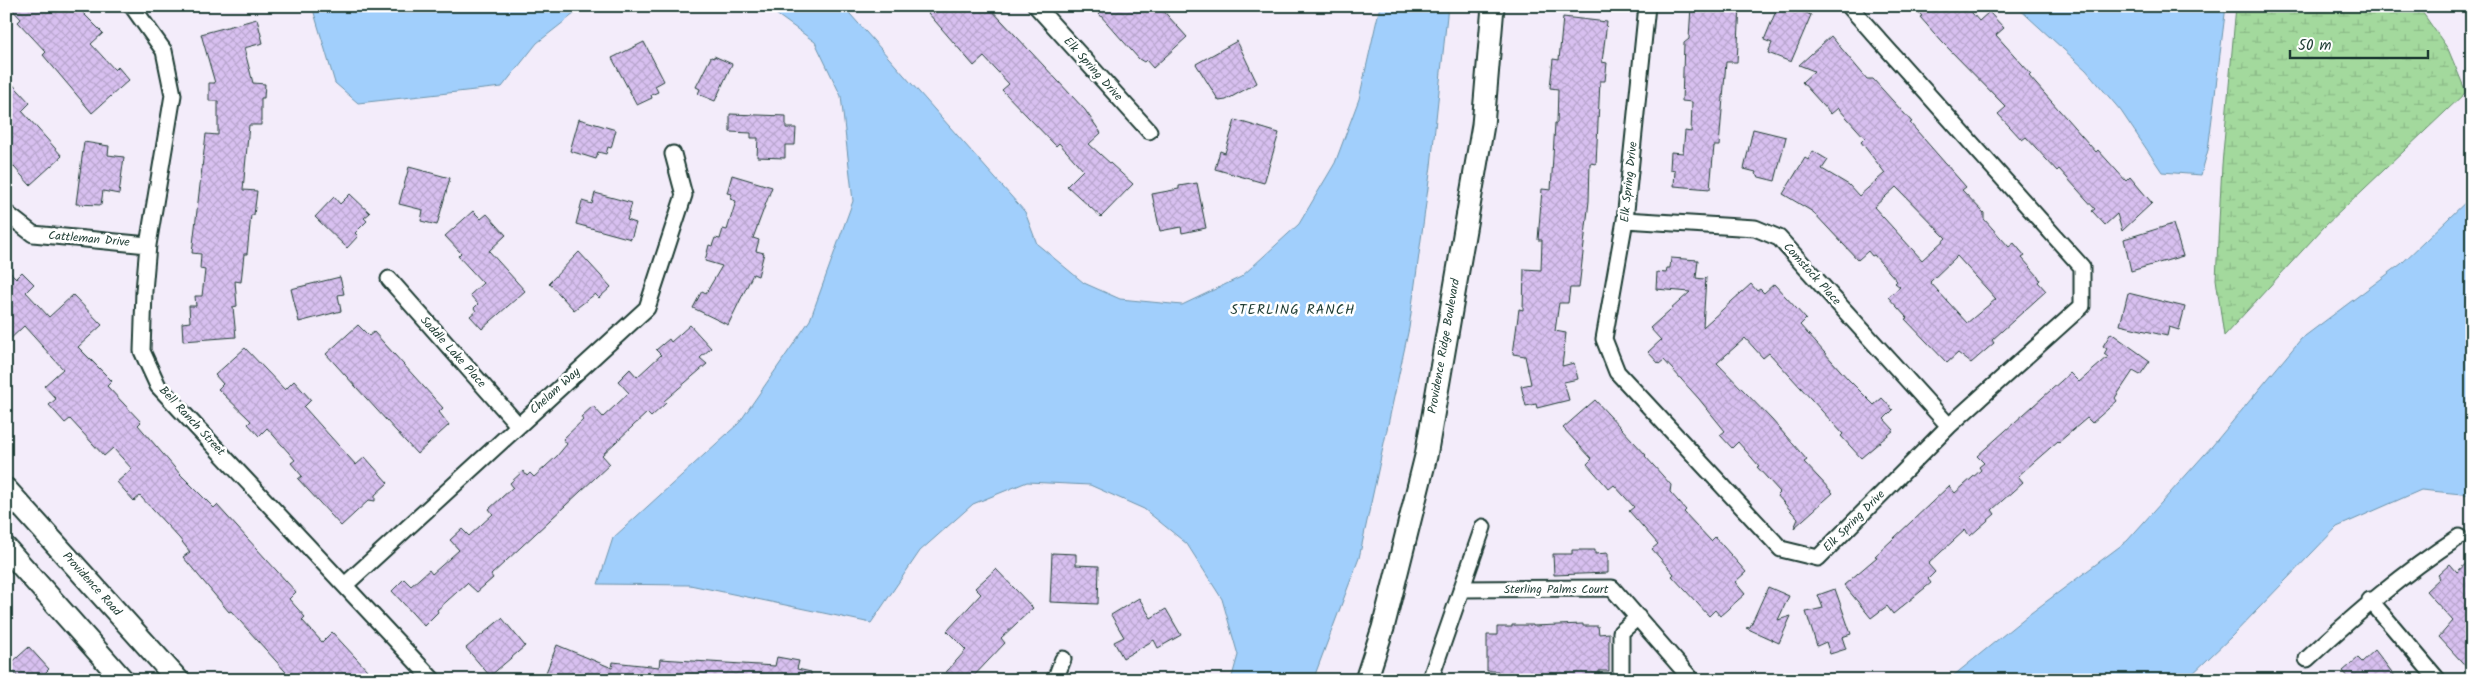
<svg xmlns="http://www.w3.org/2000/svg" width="2478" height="686" font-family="Kalam,sans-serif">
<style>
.wetland{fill:url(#wetland-marsh);stroke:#618b68}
.water{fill:#a1cffc;stroke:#6d95ac}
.building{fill:url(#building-cross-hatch);stroke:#1f3d34;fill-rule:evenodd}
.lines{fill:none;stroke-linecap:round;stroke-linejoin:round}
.street-casing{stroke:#1f3d34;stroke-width:19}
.secondary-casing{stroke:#1f3d34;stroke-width:25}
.street{stroke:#fff;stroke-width:15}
.secondary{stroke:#fff;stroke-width:21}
.labels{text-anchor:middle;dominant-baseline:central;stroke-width:5;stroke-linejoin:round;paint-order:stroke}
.street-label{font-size:12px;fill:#1f3d34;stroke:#fff}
.neighbourhood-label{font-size:14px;letter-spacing:1px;fill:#1f3d34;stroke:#fff}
</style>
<defs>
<pattern id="wetland-marsh" width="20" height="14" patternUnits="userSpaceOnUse" patternTransform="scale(1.25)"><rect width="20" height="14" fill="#a3d99d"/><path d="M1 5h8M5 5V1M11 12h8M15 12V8" fill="none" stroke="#8cbb88"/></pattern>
<pattern id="building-cross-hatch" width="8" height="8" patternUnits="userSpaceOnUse" patternTransform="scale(1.25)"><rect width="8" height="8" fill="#d8c0f0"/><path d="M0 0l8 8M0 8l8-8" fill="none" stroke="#b9a6ce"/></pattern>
</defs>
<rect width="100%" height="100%" fill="#f3ecfa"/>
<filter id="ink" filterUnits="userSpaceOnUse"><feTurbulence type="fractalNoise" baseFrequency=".02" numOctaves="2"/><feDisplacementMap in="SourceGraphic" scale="10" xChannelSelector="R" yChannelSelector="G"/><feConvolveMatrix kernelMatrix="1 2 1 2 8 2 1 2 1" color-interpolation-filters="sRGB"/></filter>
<g filter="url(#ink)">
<path class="wetland" d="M2236,6h182l30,43 18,43 -142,135 -100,109 -8,-57 6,-114z"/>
<path class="water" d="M312,6h272l-47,37 -35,44 -144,16 -23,-20z
M765,6h78l182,206 12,32 47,39 36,16 62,6 59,-28 58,-53 36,-61 24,-64 21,-93h68l-17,160 -22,162 -50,230 -46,122h-82l7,-25 -16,-56 -35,-55 -43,-35 -54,-24 -63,-3 -54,22 -53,47 -49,72 -181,-38 -92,-1 15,-46 126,-115 71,-103 43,-119 -12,-105 -26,-54z
M2016,6h210l-18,144 -7,25 -39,-3 -41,-61 -35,-41z
M2472,196v299l-51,-5 -84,37 -106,110 -45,43h-238l79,-64 100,-75 86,-96 88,-106 100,-75z"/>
<path class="building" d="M9,6h67l27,27 -12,11 24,26 3,-3 11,13 -37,33 -49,-58 3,-3 -28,-30 3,-3z
M922,6h66l97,104 16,23 -12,11 44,40 -32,33 -34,-31 16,-16 -24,-27 -3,3 -54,-56 7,-6 -25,-27 -10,9z
M1092,6h67l28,31 -34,31 -7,-8 -2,2 -5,-3z
M1691,6h49l-3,56h-11l-7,84h-5l-4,43 -36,-3 1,-16 -5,-1 1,-17 12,1 2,-22 6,1 1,-30 -10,-1 2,-58 5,-4z
M1778,6h23l-2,4 12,5 -20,47 -23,-9 4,-10 -8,-3z
M1913,6h53l13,15 10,-9 15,16 -8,7 35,39 -2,2 67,76 2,-2 28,31 4,-4 22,26 -30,28 -5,-17 -12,11 -13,-14 3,-2 -36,-40 -2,2 -31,-34 -4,3 -24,-26 8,-7 -64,-65 -22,-25 2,-1z
M1563,17l44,5 -5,40 5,1 -2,18h-5l-4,83 -6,-1 -1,38 -10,87h-9l-2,15h-9l-4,28 11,2 -4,33 12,-3 4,16 -14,3 5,18 -32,8 -1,-4 -10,2 -5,-20 10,-2 -6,-28 -12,-2 6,-45 4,1 1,-41 17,1 1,-30h-4l4,-51 9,1 4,-67h2l1,-34 -8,-1 3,-29 6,1z
M257,19l6,24 -19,5 9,35 12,1 -1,14h-3v27h-12l-6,65 14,1 -3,24h-3l-4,39h-3l-3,28 -6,-1 2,25 -4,1 3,30 -53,4 -1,-18 8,-1 -1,-16h7l-1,-10h7l3,-26 -5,-1 1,-15 -9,-1 14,-119 12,1v-34h-9v-18h6l-14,-49z
M1831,36l36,43h6l39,43 -2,1 56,64 -4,3 22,23v6l25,28 5,-4 11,13 -3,2 16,18 2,4 -2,2 8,9 -54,49 2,3 -23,20 -13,-10 -11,10 -42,-44 2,-1 -19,-21 12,-10 -5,-4 2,-2 -23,-26 -2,1 -4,-5 -10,9 -45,-48 -30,-18 22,-36 3,2 5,-9 15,9 -6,9 27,16 10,11 26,-23 -24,-31 4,-4 -27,-30 -7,6 -29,-32 12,-11 -15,-6zM1896,187l50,51 -24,22 -48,-53zM1957,256l39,43 -29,24 -37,-41z
M1237,41l20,42 -31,17 -7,1 -23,-37z
M644,42l20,39 -9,5 3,6 -7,3 1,3 -15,7 -25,-47z
M714,56l18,8 -17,37 -17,-7 2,-5 -4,-2 15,-30 3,1z
M6,77l24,26 -8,8 40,45 -32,29 -24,-27z
M730,114l56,2v12h10l-1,17h-10v13l-28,-1 1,-19h-7v-5l-21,-1z
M579,119l37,11 -5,18 -3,-1 -2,7 -8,-2 -2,7 -26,-8z
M1235,120l44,13 -15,50 -49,-14 5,-18 5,2z
M1753,129l33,8 -11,44 -16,-4 -4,-3 1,-2 -12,-3z
M84,142l25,4 -1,9 16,2 -5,37 -16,-3 -2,14 -25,-1z
M409,167l41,11 -13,47 -16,-4 2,-11 -24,-6z
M732,175l40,12 -19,51 6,2 -3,11 8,2 -6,23 -5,-2 -25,51 -35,-17 9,-17 4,2 16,-27 -17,-5 4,-16 3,1 3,-8 5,1 3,-10 4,1 9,-29 -6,-2 2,-5 -5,-1z
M1197,183l9,45 -24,5 -1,-6 -21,4 -8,-37 27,-5v-3z
M595,193l37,10 -5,17 9,3 -5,16 -55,-15 6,-23 10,3z
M350,194l20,19 -6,5 3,3 -12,12 3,3 -11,12 -32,-31 19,-20 6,7z
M473,211l8,8 6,-5 19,21 -17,16 36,40 -43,38 -12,-13 6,-5 -2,-3 4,-4 -8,-9 13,-12 -25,-27 3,-3 -16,-17z
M2173,224l10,32 -52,15 -7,-32z
M579,252l32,35 -12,11 -4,-4 -21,16 -25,-27z
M1671,258l27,2 -2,18 8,1 2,-2 -3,50 48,-43 6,7 3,-2 4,4 10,-9 32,35 -6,6 48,54 26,26 8,-7 11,12 -9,9 10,11 -33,28 -20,-22 2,-2 -74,-81 -6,5 -18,-20 -28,25 55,57 35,40 -3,2 29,31 -39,35 4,-9 -21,-24 3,-3 -23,-25 2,-1 -21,-24 -6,6 -12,-13 5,-4 -26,-32 -35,-39 -5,4 -11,-12 13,-12 -11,-12 40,-36 -34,-3 1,-17 9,1 1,-5h3z
M6,268l10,10 6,-6 12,12 -8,8 23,25 24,-22 29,30 -24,22 34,34 -5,5 34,36 -3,3 42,49 34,34 3,-3 79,87 -7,7 16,18 -3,3 20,22 10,-10 35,38 -10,10h-64l-62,-69 -2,1 -46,-55 7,-5 -11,-14 -39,-42 -6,5 -17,-19 15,-13 -19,-21 -9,8 -34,-37 -5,4 -16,-18 7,-6 -12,-13 19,-17 -39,-43 -18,17z
M340,277l4,17 -6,1 3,16 -42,11 -8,-33z
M2128,293l57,14 -6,23 -10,-3 -2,9 -47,-11z
M358,325l11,11 5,-4 69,76 -4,4 10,13 -32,29 -91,-100z
M690,325l21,23 -11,10 7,6 -43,37 2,2 -15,14 -4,-4 -45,42 8,9 -119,111 2,3 -16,14 -10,-9 -30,27 1,2 -14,14 -32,-35 12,-12 7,7 18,-16 3,4 27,-24 -9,-10 12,-11 7,7 24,-22 -4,-5 24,-22 -3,-4 13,-12 4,5 3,-3 4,4 23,-21 10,-12 -4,-5 20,-19 -2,-3 12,-11 10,11 26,-24 -11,-12 12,-12 7,8 24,-22 -5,-5 13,-11 2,3z
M2111,333l39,28 -10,14 -7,-4 -18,27 2,3 -25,22 -5,-5 -28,24 -1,-1 -40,35 5,6 -31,28 3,4 -25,22 -5,-6 -37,34 7,8 -7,7 3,4 -38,31 -6,-8 -16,12 -27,-33 33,-28 -2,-1 74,-70 6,7 26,-23 -2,-3 5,-4 -7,-7 93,-83 9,9 29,-25 -4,-3 3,-5 -4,-3z
M245,348l40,42 9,-9 17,19 -7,7 52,58 9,-8 23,26 -13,12v6l-6,-1 -28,26 -43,-47 4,-3 -11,-13 4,-3 -6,-7 -22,-25 -8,8 -11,-12 3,-3 -33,-32 5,-5 -8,-9z
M1595,400l51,55 -1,1 26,29 -1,7 16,18 -2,2 27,29 4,-4 31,35 -11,10 10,12 -25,22 -5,-6 -6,6 -37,-40 2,-2 -22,-25 6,-5 -29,-33 5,-4 -20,-22 -5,4 -22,-25 5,-5 -29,-31z
M1572,550h23v4l13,-1v20l-54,2 -1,-21h19z
M1052,553l24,1v11l23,1 -1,38 -48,-2z
M2472,558v115l-33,-36 14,-16 -27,-30 14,-13 -2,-3 12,-11 7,8z
M996,569l37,39 -32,30 4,5 -35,37h-31l27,-30 -19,-19 34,-37 -6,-6z
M1768,587l21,9 -11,24 13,-4 -12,27 -33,-15 4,-1z
M1835,589l16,45 -9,3 4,12 -16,5 -4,-12 -9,4 -11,-34 17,-4 -5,-13z
M1139,598l12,20 15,-9 15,26 -23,13 -4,-8 -31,18 -9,-16 10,-5 -13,-22z
M502,618l23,28 -35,30 -24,-28z
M1583,624v2h15l1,8 10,-1v38h-10v8l-85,1v-2h-16v-7h-11v-36h10v-8h15v-2h21v1z
M557,645l55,23 1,-6 46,5 1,-8 115,7 2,-9 22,4 -2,8 14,3v8h-255l-11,-5z
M29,647l20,22 -11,11h-18l-11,-15z
M2375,650l23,30h-47l-8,-9 15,-13 4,4z"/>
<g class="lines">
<defs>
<path id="street" d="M132,6l32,45 9,44 -25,150 -4,46 -2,60 16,35 275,294
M1036,6l113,125
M1647,6l-22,214 -21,119 13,33 164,177 37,9 131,-132 133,-120v-39l-233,-261
M6,213l27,21 115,11
M1625,220l130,8 24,10 170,188
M389,279l129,146
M345,585l302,-277 37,-113 -11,-41
M1461,589l151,-1 80,92
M2370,600l68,80
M2307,659c50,-46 95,-85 152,-122
M1055,680l8,-21
M1430,680l53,-153
M1621,680v-48l17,-15"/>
<path id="secondary" d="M6,489l172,191
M6,548l117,132
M1366,680l17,-52 43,-172 57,-331 10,-119"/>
</defs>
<use href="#street" class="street-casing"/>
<use href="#secondary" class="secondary-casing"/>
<use href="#street" class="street"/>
<use href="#secondary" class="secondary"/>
</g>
</g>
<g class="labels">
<g class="street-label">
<text transform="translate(1093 69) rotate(48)">Elk Spring Drive</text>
<text transform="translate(1629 182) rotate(-84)">Elk Spring Drive</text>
<text transform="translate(89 239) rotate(5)">Cattleman Drive</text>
<text transform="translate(1812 274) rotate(48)">Comstock Place</text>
<text transform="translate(1444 346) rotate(-80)">Providence Ridge Boulevard</text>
<text transform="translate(453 352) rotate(48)">Saddle Lake Place</text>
<text transform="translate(555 391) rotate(-42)">Chelam Way</text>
<text transform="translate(192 421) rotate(47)">Bell Ranch Street</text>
<text transform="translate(1854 521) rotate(-45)">Elk Spring Drive</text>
<text transform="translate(92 584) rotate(48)">Providence Road</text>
<text x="1556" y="589">Sterling Palms Court</text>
</g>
<g class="neighbourhood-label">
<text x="1293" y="310">STERLING RANCH</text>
</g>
</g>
<rect width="2478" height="686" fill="none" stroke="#fff" stroke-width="25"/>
<rect x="12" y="12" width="2453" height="661" fill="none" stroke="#1f3d34" stroke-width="2" filter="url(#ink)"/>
<path d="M2290 50v8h138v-8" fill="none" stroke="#1f3d34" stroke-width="2.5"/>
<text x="2298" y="50" font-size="15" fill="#1f3d34" stroke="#ffffff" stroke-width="4" paint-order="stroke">50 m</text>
</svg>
